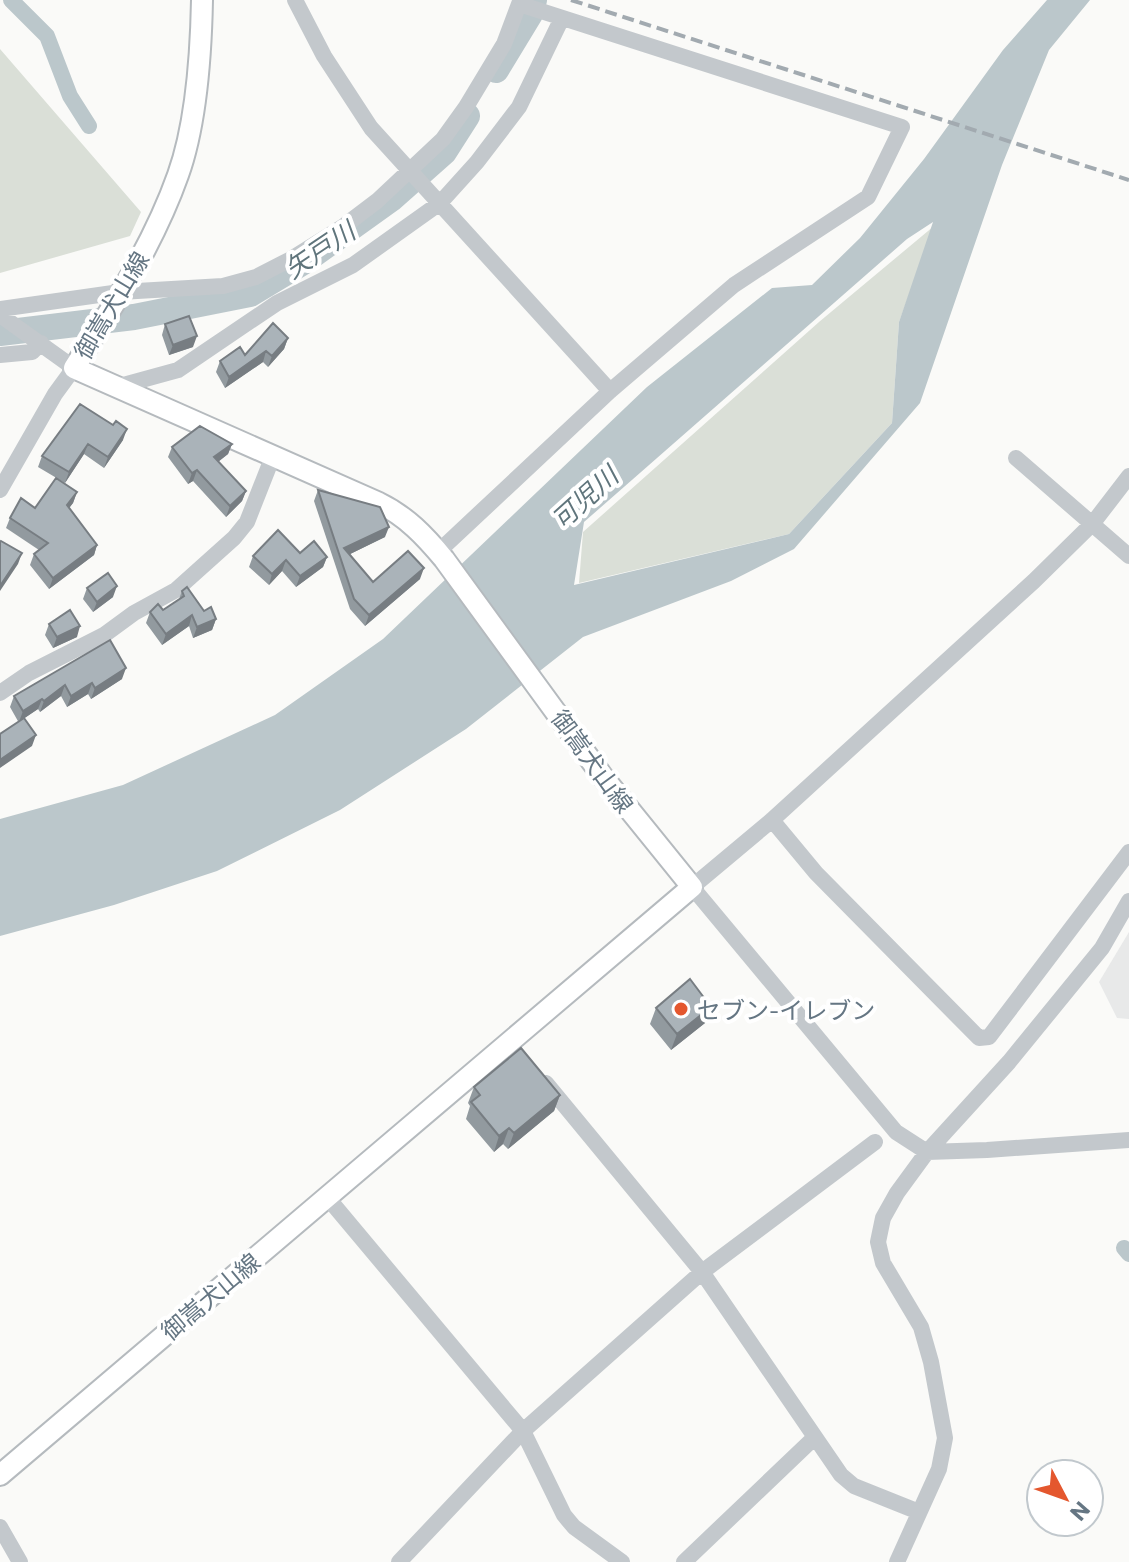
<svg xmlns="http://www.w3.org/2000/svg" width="1129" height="1562" font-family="Commissioner,'Noto Sans JP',sans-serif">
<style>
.built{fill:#e8e9e9}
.green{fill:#dadfd7}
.water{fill:#bbc7cb;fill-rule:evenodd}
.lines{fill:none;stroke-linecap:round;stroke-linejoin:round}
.canal{stroke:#bbc7cb;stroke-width:16}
.river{stroke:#bbc7cb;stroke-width:26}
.major-casing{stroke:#b5babe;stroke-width:24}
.minor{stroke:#c3c8cc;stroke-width:16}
.major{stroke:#fff;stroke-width:20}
.rail{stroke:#a2aab0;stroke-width:4;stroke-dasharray:12 6;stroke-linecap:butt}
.wall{fill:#929a9f}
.shaded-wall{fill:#777d82}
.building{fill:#aab3b9;stroke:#777d82;stroke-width:2}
.poi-dot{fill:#e4572e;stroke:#fff;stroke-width:3}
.labels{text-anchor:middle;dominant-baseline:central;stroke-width:8;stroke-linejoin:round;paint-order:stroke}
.street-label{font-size:24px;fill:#657683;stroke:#fff}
.poi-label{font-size:24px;fill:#657683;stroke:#fff;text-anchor:start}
.water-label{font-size:26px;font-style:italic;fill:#60757c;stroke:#fff}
</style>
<rect width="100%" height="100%" fill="#fafaf8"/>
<path class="built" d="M1129,932v87l-12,-1 -18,-36z"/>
<path class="green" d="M0,49l141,163 -11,24 -130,37z
M934,226l-35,96 -7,101 -103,111 -210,49 4,-51 236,-210z"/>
<path class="water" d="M1047,0h43l-41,50 -47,115 -82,238 -126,146 -63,32 -148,56 -117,92 -126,81 -123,61 -103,34 -114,31v-117l123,-34 152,-70 108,-76 264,-252 125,-99 40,-3 48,-47 64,-79 79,-109zM933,222l-34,100 -7,101 -103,111 -215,51 10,-63 323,-283z"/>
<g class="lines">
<path class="canal" d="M11,0l36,36 23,60 19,30
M1124,1248l5,6"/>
<path class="river" d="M496,70l34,-56 4,-14
M0,333l134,-16 116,-23 53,-32 88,-63 53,-47 23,-36"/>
<defs>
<path id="major" d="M0,1475l692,-588 -89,-110 -159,-218c-19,-23 -38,-43 -65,-56l-305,-135c39,-61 80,-125 104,-193 18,-50 23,-122 24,-175"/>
</defs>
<use href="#major" class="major-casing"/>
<path class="minor" d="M295,0l29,56 47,72 239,263
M0,309l120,-17 103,-6 33,-9 35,-18 53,-33 33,-25 66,-62 23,-32 38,-63 15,-40 383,123 -34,70 -134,88 -124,106 -172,161
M0,315l74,53 -19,26 -55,96
M0,355l32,-3 9,-9
M116,387l62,-17 99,-67 76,-38 87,-62 37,-41 42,-55 42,-87
M1016,458l113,98
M1129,476l-36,47 -59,58 -262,239 -80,67 204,245 31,20 60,-2 142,-10
M0,693l29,-20 75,-38 30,-22 42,-23 58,-52 13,-16 26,-66
M772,820l44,53 163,165 10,-1 140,-185
M546,1083l156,189 139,203 13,11 65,26
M327,1197l196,234 -124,131
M0,1527l20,35
M622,1562l-48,-35 -10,-12 -41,-84 179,-159 173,-130
M684,1562l130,-124
M897,1562l42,-93 6,-31 -14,-76 -10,-35 -38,-64 -5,-21 5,-24 14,-25 30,-41 82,-90 93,-114 27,-47"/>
<use href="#major" class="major"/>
<path class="rail" d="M571,0l558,180"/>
</g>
<path class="wall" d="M165,324l28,23 -24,8 -7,-20z
M288,338l-4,11 -16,18 -5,-5 -38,26 -9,-16 4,-11 25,-6z
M80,404l43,36 -19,28 -20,-14 -19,29 -27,-16 4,-11z
M232,444l-4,10 -10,8 28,29 -4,10 -16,16 -33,-36 -5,3 -20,-27 4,-10z
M318,490l67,47 -35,17 23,28 47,-3 -55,47 -15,-17 -36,-108z
M77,492l-4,11 -4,5 28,37 -3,10 -45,34 -19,-24 4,-11 5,-4 -33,-22 4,-10z
M300,553l27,4 -4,10 -27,20 -14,-16 -13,14 -20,-18 4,-11z
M87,588l26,9 -20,15 -10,-13z
M182,591l22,20 12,8 -4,11 -19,8 -4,-12 -27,19 -16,-22 4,-11 13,-2 16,-11z
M49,624l28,13 -24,11 -8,-13z
M110,640l12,39 -31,20 -3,-5 -21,13 -6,-11 -21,16 -2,-3 -14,9 8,28 -22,-39 4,-11z
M711,1007l-6,16 -34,27 -21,-26 6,-16z
M474,1087l86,8 -6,16 -46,38 -5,-5 -9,8 -28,-33 4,-13 -2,-3z"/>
<path class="shaded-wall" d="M197,336l-4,11 -24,8 4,-10z
M288,338l-4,11 -16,18 4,-11z
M266,351l-3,11 -38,26 4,-11z
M127,429l-4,11 -19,28 4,-11z
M88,444l-4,10 -19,29 4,-11z
M232,444l-4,10 -18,14 4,-11z
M197,470l-4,11 -5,3 4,-11z
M246,491l-4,10 -16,16 4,-11z
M77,492l-4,11 -10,13 4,-11z
M389,527l-4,10 -45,22 4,-11z
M97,545l-3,10 -45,34 4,-11z
M22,553l-4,11 -18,27v-5z
M327,557l-4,10 -27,20 4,-11z
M286,560l-4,11 -13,14 3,-11z
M424,568l-4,11 -55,47 4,-11z
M117,586l-4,11 -20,15 4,-10z
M192,615l-3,11 -27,19 4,-11z
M216,619l-4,11 -19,8 4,-11z
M80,626l-3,11 -24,11 4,-11z
M126,668l-4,11 -31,20 4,-11z
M92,683l-4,11 -21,13 4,-11z
M65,685l-4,11 -21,16 4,-11z
M42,699l-4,10 -19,13 4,-11z
M36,735l-4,11 -32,22v-8z
M711,1007l-6,16 -34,27 6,-16z
M560,1095l-6,16 -46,38 6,-16z
M509,1128l-6,16 -9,8 5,-16z"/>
<path class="building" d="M189,316l8,20 -24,9 -8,-21z
M273,323l15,15 -16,18 -6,-5 -37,26 -9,-16 20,-14 5,8z
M80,404l33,21 3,-4 11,8 -19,28 -20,-13 -19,28 -27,-16z
M200,426l32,18 -18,13 32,34 -16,15 -33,-36 -5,3 -20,-26z
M56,478l21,14 -10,13 30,40 -44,33 -19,-24 14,-11 -38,-25 11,-20 14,10z
M318,490l62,17 9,20 -45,21 29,34 35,-31 16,17 -55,47 -15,-16z
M278,530l22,23 14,-12 13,16 -27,19 -14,-16 -14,14 -19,-18z
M1,541l21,12 -22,33v-44z
M108,573l9,13 -20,16 -10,-14z
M187,587l17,24 7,-4 5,12 -19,8 -5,-12 -26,19 -16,-22 8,-8 5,6 21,-14 -2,-5z
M70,610l10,16 -23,11 -8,-13z
M110,640l16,28 -31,20 -3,-5 -21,13 -6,-11 -21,16 -2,-2 -19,12 -9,-15z
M24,718l12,17 -36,25v-26z
M690,979l21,28 -34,27 -21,-26z
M521,1048l39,47 -46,38 -5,-5 -10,8 -28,-34 9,-7 -6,-8z"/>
<circle class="poi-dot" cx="681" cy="1009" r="8"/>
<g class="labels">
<g class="street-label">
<text transform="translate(111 305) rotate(-59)">御嵩犬山線</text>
<text transform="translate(593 761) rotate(54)">御嵩犬山線</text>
<text transform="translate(210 1296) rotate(-40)">御嵩犬山線</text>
</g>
<g class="poi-label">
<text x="697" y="1009">セブン-イレブン</text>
</g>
<g class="water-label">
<text transform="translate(319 249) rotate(-34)">矢戸川</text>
<text transform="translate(584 497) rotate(-42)">可児川</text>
</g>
</g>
<g transform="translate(1065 1498) rotate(131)"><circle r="38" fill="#ffffff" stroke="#c1c8cd" stroke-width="2"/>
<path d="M0-6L14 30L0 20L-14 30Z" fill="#e4572e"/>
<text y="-12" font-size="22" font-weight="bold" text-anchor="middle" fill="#657683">N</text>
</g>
</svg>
